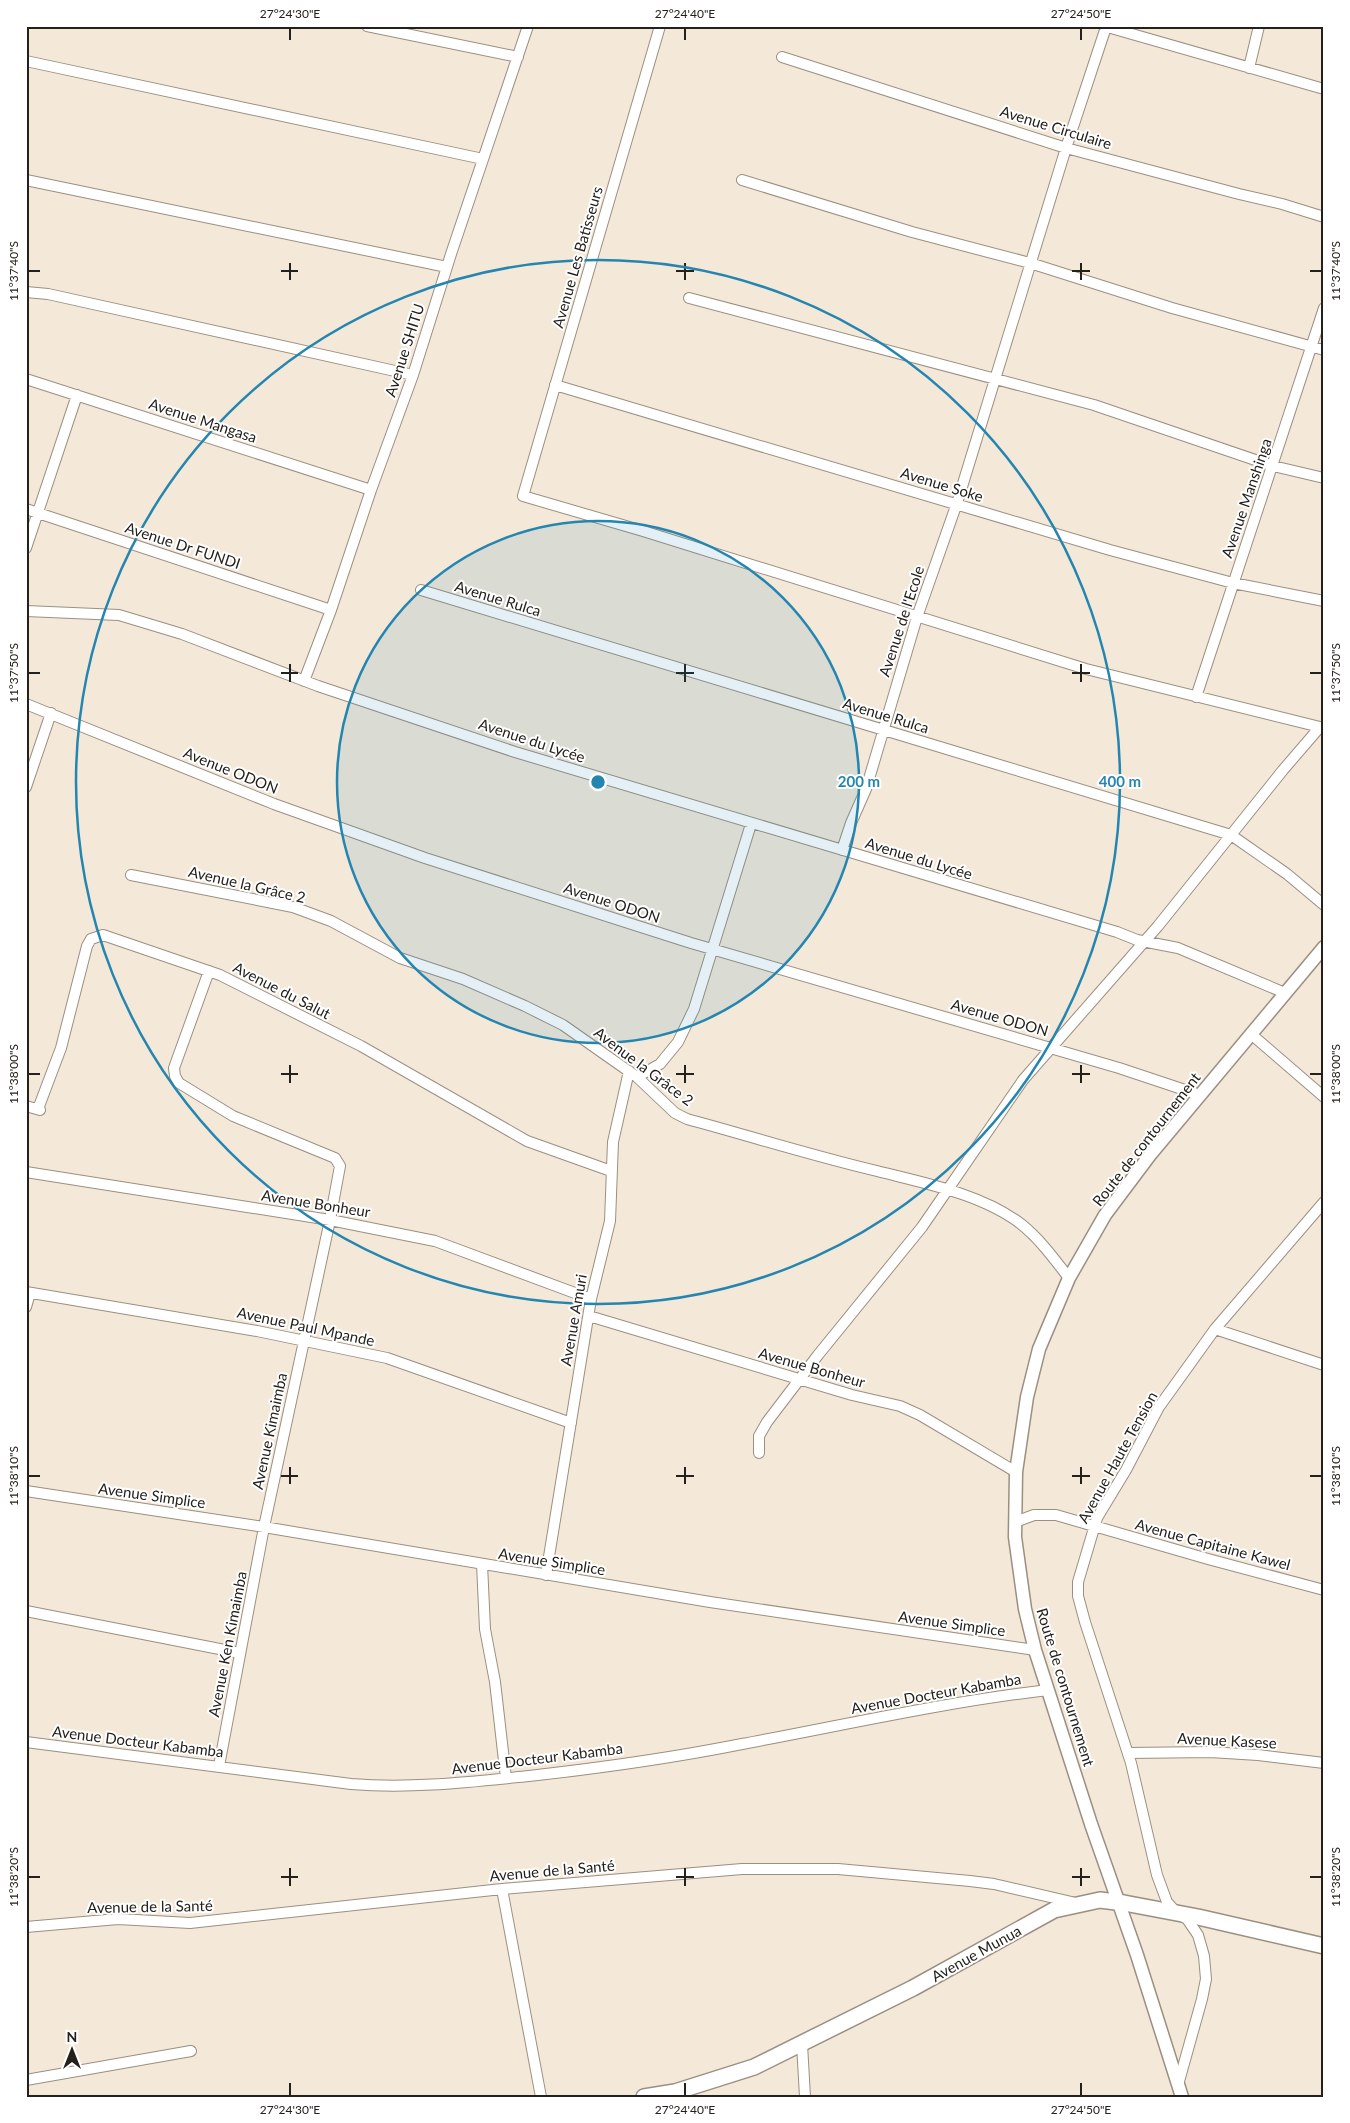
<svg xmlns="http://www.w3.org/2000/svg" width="1350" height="2123" font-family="Lato,sans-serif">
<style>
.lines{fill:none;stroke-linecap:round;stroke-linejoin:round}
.minor-casing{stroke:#9b8f82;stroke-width:12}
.tertiary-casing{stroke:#9b8f82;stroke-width:15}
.secondary-casing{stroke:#9b8f82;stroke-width:18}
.minor{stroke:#fff;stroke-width:10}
.tertiary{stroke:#fff;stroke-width:12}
.secondary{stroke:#fff;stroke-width:15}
.ticks{fill:none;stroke:#24201b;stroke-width:2}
.ring{fill:none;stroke:#2486b0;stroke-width:2.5}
.labels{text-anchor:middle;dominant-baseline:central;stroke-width:4;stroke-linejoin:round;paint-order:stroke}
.street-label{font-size:15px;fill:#24201b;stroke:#fff}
.centre{fill:#2486b0;stroke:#fff;stroke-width:2.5}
.ring-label{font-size:15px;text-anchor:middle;font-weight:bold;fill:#2486b0;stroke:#fff;stroke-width:4;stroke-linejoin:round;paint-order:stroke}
.neatline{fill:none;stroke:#24201b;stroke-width:2}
.ticks-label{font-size:12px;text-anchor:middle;fill:#24201b}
</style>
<rect width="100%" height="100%" fill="#f4e8d9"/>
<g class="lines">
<defs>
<path id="minor" d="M367,26l151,31
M660,26l-137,470 120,35 443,138 238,59
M1104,26l220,63
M782,57l284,91 173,46 43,10 42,13
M26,61l457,98
M1249,68l10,-42
M26,180l421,87
M742,180l170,52 118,31 142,45 152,42
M26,292l22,2 365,81
M689,298l405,107 179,61 51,12
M26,379l345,111
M555,385l555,165 123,33 91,18
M26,509l305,101
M26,548l51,-153
M421,590l810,245 56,39 37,31
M26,611l93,4 63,19 136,52 197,66 602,180 20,8 41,8 107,45
M304,681l27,-71 40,-120 42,-115 38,-121 77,-228
M1196,697l128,-389
M26,704l248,100 151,54 266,85 428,125 81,27
M26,787l25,-74
M842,850l9,-27 15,-34 51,-172 40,-114 109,-355 40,-121
M131,875l162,32 38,14 69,37 63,21 62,27 38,19 74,52 38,36 12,6c63,17 126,37 190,52 47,12 105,23 144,53 19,15 34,36 48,54
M209,971l-35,97 1,8 4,7 54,33 102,42 5,8 -10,54 -66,307 -45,239
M1251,1034l73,63
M637,1077l23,-13 18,-22 16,-33 57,-185
M26,1106l14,4
M38,1109l23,-61 26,-102 4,-7 12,-4 117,40 141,71 166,95 84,30
M26,1172l304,48 105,21 156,58
M26,1292l231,39 130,27 184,65
M26,1307l4,-14
M589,1316l263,79 48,11 20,9 96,57
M1215,1329l109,36
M759,1453v-17l8,-14 51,-67 104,-128 101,-147 135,-154 125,-156 37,-43
M26,1491l238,36 446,75 325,48
M1015,1522l19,-7h22l152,44 116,31
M482,1564l3,65 10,53 11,96
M546,1575l45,-276 19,-78 3,-79 16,-71
M26,1611l214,42
M26,1742l325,42c60,5 118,-2 178,-8 71,-8 143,-18 213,-32 102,-19 203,-42 306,-54
M1128,1753l82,-1 48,3 66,8
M502,1889l39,208
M26,1927l92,-8 72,4 312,-34 240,-20h96l132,12 24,3 82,19
M802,2044l3,53
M26,2080l165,-29
M1178,2085l24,-86 4,-20 -2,-23 -6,-21 -11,-16 -10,-6 -10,-11 -10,-27 -26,-112 -46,-141 -7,-26v-14l19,-64 29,-48 33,-63 56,-78 109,-127"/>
<path id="tertiary" d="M1182,2097l-45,-142 -46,-131 -56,-174 -10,-41 -10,-72 1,-65 11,-75 12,-48 30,-71 36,-63 45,-60 174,-208"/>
<path id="secondary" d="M644,2097l31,-5 79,-25 159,-79 141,-78 46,-10 24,3 74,14 126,29"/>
</defs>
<use href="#minor" class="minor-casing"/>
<use href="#tertiary" class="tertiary-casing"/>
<use href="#secondary" class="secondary-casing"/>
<use href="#minor" class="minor"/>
<use href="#tertiary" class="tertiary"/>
<use href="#secondary" class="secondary"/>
</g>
<path class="ticks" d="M290,28v12M685,28v12M1081,28v12M290,263v17M685,263v17M1081,263v17M28,271h12M281,271h17M676,271h18M1072,271h18M1310,271h12M290,664v18M685,664v18M1081,664v18M28,673h12M281,673h17M676,673h18M1072,673h18M1310,673h12M290,1065v18M685,1065v18M1081,1065v18M28,1074h12M281,1074h17M676,1074h18M1072,1074h18M1310,1074h12M290,1467v17M685,1467v17M1081,1467v17M28,1476h12M281,1476h17M676,1476h18M1072,1476h18M1310,1476h12M290,1868v18M685,1868v18M1081,1868v18M28,1877h12M281,1877h17M676,1877h18M1072,1877h18M1310,1877h12M290,2083v13M685,2083v13M1081,2083v13"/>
<circle cx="598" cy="782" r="261" fill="#2486b0" fill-opacity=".12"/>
<g class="ring">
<circle cx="598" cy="782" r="261"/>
<circle cx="598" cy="782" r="522"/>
</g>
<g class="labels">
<g class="street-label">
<text transform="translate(1056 127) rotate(17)">Avenue Circulaire</text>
<text transform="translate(577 257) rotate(-74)">Avenue Les Batisseurs</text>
<text transform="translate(404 350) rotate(-72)">Avenue SHITU</text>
<text transform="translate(203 420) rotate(18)">Avenue Mangasa</text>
<text transform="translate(942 484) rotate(17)">Avenue Soke</text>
<text transform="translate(1246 498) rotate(-71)">Avenue Manshinga</text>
<text transform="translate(183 545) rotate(18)">Avenue Dr FUNDI</text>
<text transform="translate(498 598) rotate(17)">Avenue Rulca</text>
<text transform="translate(901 621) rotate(-72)">Avenue de l'Ecole</text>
<text transform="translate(886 715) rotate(17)">Avenue Rulca</text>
<text transform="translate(532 740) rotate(18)">Avenue du Lycée</text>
<text transform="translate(231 770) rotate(22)">Avenue ODON</text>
<text transform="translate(919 858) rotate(17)">Avenue du Lycée</text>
<text transform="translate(247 884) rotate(13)">Avenue la Grâce 2</text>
<text transform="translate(612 902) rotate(18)">Avenue ODON</text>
<text transform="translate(282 990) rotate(27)">Avenue du Salut</text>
<text transform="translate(1000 1017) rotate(16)">Avenue ODON</text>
<text transform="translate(644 1066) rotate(37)">Avenue la Grâce 2</text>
<text transform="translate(1146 1139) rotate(-52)">Route de contournement</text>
<text transform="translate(316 1203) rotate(9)">Avenue Bonheur</text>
<text transform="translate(573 1320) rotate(-80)">Avenue Amuri</text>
<text transform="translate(306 1326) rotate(12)">Avenue Paul Mpande</text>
<text transform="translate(812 1367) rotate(16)">Avenue Bonheur</text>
<text transform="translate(269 1431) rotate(-78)">Avenue Kimaimba</text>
<text transform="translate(1117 1457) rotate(-61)">Avenue Haute Tension</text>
<text transform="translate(152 1495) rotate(8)">Avenue Simplice</text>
<text transform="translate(1213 1544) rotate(15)">Avenue Capitaine Kawel</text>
<text transform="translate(552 1561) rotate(9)">Avenue Simplice</text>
<text transform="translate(952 1623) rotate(8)">Avenue Simplice</text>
<text transform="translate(227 1644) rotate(-79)">Avenue Ken Kimaimba</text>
<text transform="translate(1066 1687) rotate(73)">Route de contournement</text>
<text transform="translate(936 1693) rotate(-10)">Avenue Docteur Kabamba</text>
<text transform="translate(1227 1740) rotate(3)">Avenue Kasese</text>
<text transform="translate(138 1741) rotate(7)">Avenue Docteur Kabamba</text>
<text transform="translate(537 1758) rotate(-7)">Avenue Docteur Kabamba</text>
<text transform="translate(552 1870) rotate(-5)">Avenue de la Santé</text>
<text transform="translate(150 1906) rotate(-1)">Avenue de la Santé</text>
<text transform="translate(976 1953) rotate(-29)">Avenue Munua</text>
</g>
</g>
<circle cx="598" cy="782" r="8" class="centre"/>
<g class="ring-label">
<text x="859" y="787">200 m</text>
<text x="1120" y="787">400 m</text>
</g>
<rect width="1350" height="2123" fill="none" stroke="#ffffff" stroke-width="55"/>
<g transform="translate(72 2050)" stroke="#ffffff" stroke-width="4" paint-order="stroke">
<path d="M0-4L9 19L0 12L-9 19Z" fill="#24201b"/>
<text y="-8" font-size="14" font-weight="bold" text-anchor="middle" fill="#24201b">N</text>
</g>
<rect x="28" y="28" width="1294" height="2068" class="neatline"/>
<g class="ticks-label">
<text x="290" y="18">27°24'30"E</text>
<text x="685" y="18">27°24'40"E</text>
<text x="1081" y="18">27°24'50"E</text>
<text transform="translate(14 271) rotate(-90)" y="4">11°37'40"S</text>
<text transform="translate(1336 271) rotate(-90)" y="4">11°37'40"S</text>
<text transform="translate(14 673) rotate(-90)" y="4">11°37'50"S</text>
<text transform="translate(1336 673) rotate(-90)" y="4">11°37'50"S</text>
<text transform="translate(14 1074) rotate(-90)" y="4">11°38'00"S</text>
<text transform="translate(1336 1074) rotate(-90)" y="4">11°38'00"S</text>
<text transform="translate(14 1476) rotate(-90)" y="4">11°38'10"S</text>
<text transform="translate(1336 1476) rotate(-90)" y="4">11°38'10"S</text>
<text transform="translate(14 1877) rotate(-90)" y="4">11°38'20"S</text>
<text transform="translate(1336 1877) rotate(-90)" y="4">11°38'20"S</text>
<text x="290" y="2114">27°24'30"E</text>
<text x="685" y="2114">27°24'40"E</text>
<text x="1081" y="2114">27°24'50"E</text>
</g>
</svg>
